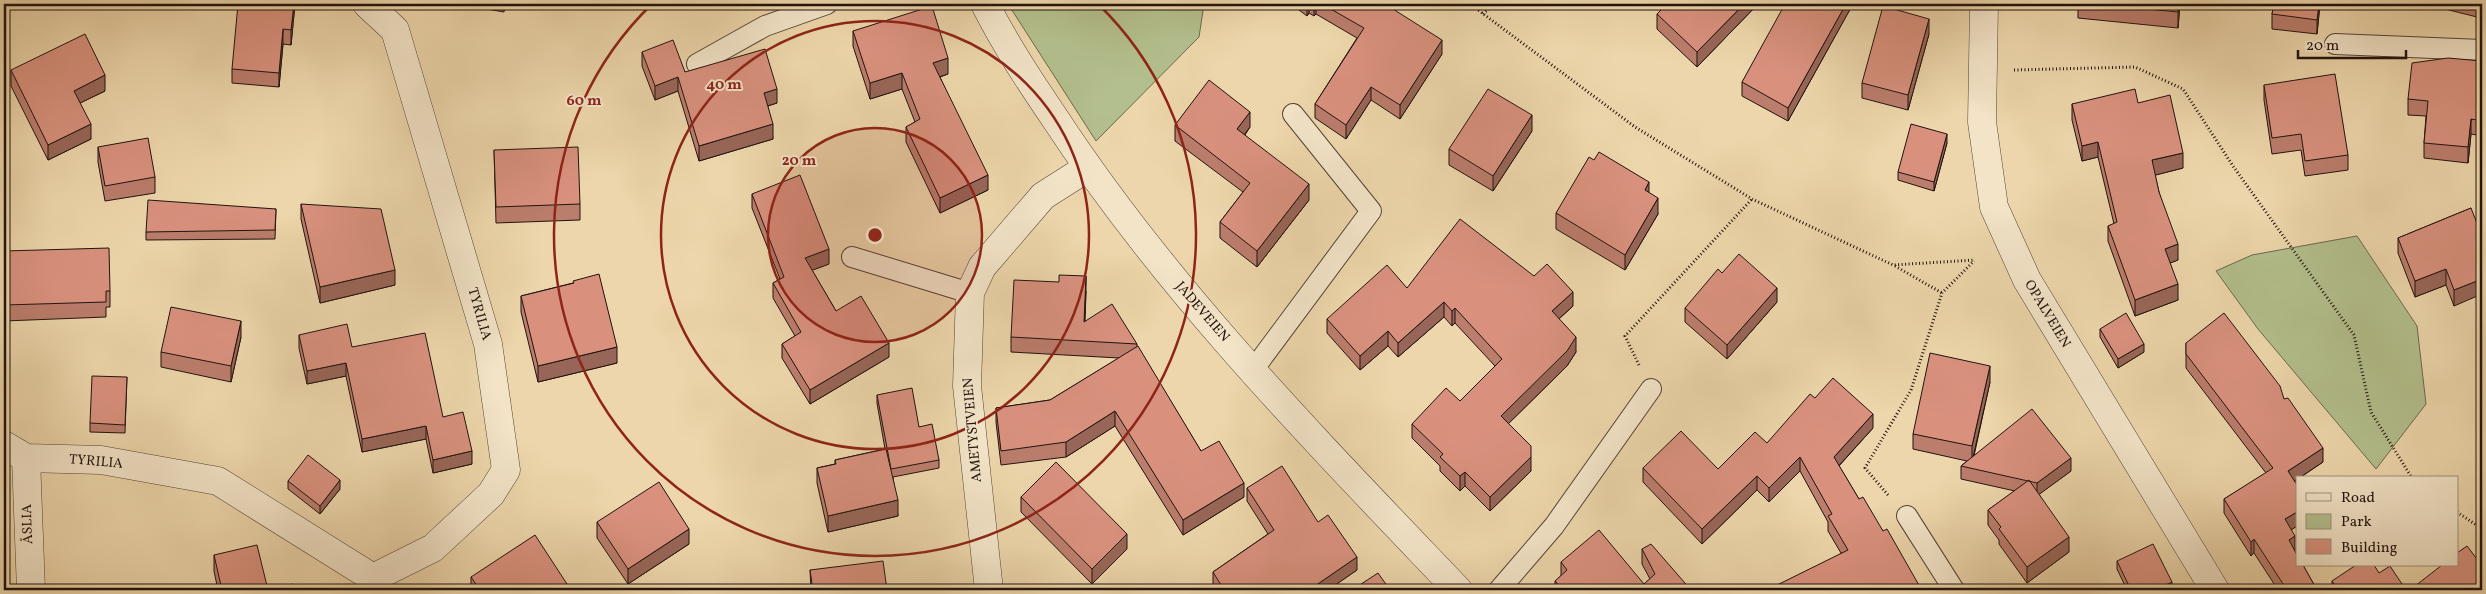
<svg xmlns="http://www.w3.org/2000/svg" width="2486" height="594" font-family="Vollkorn,serif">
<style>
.green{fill:#b3bf8d;stroke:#6a694e}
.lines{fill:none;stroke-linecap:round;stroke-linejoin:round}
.service-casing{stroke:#534436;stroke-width:22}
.minor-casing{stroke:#534436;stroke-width:29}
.path{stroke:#20130f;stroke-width:3;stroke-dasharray:1 2.5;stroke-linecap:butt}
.service{stroke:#f3e4c8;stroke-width:20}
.minor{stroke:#f3e4c8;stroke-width:28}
.wall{fill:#bb7d6c;stroke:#20130f}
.shaded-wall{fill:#986658;stroke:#20130f}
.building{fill:#d9917e;stroke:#20130f}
.ring{fill:none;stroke:#8f2418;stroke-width:2.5}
.labels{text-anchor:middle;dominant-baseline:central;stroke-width:4;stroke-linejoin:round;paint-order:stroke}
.street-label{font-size:14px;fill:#20130f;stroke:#f3e4c8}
.centre{fill:#8f2418;stroke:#f3e4c8;stroke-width:2.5}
.ring-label{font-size:15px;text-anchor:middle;font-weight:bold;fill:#8f2418;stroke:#f3e4c8;stroke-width:4;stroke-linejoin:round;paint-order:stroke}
</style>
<rect width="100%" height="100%" fill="#edd6ab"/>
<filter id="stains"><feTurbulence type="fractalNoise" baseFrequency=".004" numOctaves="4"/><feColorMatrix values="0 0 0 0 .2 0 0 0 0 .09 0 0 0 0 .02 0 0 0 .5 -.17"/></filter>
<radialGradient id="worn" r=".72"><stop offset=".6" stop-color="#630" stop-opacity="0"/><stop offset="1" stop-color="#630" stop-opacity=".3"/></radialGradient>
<path class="green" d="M1008,4h196l-5,33 -103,104z
M2357,236l60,90 9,78 -50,65 -118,-140 -42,-58 36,-16z"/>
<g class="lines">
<defs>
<path id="service" d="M2335,44l147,6
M697,64l68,-38 62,-22
M852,257l118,36
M1253,370l118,-159 -78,-97
M1907,516l47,74
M1499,590l55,-64 97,-137"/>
<path id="minor" d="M985,4c20,40 44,76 69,113 114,174 261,323 404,473
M1984,4l-2,118 12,85 33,73 188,310
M4,445l22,13 75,2 117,21 155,97 60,-30 58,-54 15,-24 -18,-126 -93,-314 -28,-26
M26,458l5,132
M989,590l-22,-204 3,-93 12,-26 61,-71 44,-28"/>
</defs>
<use href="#service" class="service-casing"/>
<use href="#minor" class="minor-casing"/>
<path class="path" d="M1470,4l165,123 117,72 141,66 82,-5
M1483,14l11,-10
M2014,70l121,-3 48,22 50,77 121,169 17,77 41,66
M1895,266l47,27
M1639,365l-14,-29 127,-137
M1888,495l-23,-27 46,-78 31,-97 32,-32
M2457,512l25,17"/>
<use href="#service" class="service"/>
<use href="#minor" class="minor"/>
</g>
<path class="wall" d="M295,4l-4,41 -8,-1 -4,43 -47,-4v-14z
M458,4h47l-1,8z
M1291,4h94l57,50 -42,65 -29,-19 -25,39 -31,-21v-14l42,-66 -41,-24 -2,2 -5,-3 -2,3z
M1664,4h94l-61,63 -40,-38v-15l9,-8z
M1853,4l-65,117 -46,-25v-14z
M2078,4h102l-2,24 -100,-10z
M2274,4h46l-3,30 -45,-5v-15z
M2425,4h57l-1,14z
M853,31l95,43 -8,3 48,113 -48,23 -34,-71v-15l9,-5 -13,-33 -32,10 -17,-53z
M1929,34l-21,76 -46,-12v-15z
M642,52l43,20 92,31 -9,3 5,33 -74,22 -21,-70 -23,9 -13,-34z
M2482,61v62h-4l-1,12 -6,-1 -3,29 -44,-5v-15l2,-27 -18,-1v-16z
M11,70l94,21 -25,12 11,36 -43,21 -37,-74z
M2264,85l84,70v15l-43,6 -4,-26 -29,4 -8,-54z
M2138,103l45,65 -28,7 4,17 19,68 -8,3 8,37 -43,16 -27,-75v-15l6,-2 -16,-67 -16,4 -10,-41v-16z
M1175,125l75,2 -5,8 64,65 -52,67 -37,-29v-16l23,-30 -68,-51z
M1532,131l-39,60 -44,-26v-16z
M1947,143l-13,48 -36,-11v-8z
M98,147l57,30v16l-50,8 -7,-39z
M494,150l86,54v16l-84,3z
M1649,193l9,21 -33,56 -69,-41v-16z
M752,194l77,70 -17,6 24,41 53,46 -79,47 -28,-46v-14l13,-8 -22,-38v-15l7,-4 -28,-71z
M301,204l94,81 -75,18 -19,-84z
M2471,208l-17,98 -8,-21 -31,12 -17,-44v-15z
M276,209l-1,30 -129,1v-8z
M4,251l106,40v16h-4v10l-102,4z
M1722,273l55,29 -50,57 -42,-37v-14z
M1534,276l39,30 -14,13 17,33 -9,14 -59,58 23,47 -41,40 -25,-25 -5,5 -20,-20v-5l-28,-28v-14l48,-23 35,-35 -40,-43 -3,3 -8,-9 -46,40 -10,-11 -28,24 -33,-37v-14l80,-31z
M573,283l44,80 -79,19 -17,-70v-16z
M1086,291l-1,30 52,23v3l64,104 43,46 -61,38 -68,-109 -49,31 -65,8 -5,-43v-14l54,-8 69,-42 -108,-6v-15z
M2100,329l44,23 -26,16 -18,-31z
M299,335l53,12 91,70 29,47 -39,9 -7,-34 -64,13 -16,-76 -39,8 -8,-36z
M241,337l-10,45 -70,-15v-15z
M2186,343l98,56 39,63 -28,19 2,4v41l-6,4 4,20v1l22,39h-39l-24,-37 -3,3 -27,-43v-14l42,-26 -80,-105z
M127,377l-2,56 -35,-1v-9z
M1990,382l-16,74 97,15 -32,23 30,58 -42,31 -28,-39v-4l-11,-15v-15l27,-19 -54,-12v-13l6,-5 -54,-12v-15z
M877,395l42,32 20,33v8l-46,9 5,39 -70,16 -11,-49v-15l18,-4v-4l50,-11 -8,-46z
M1815,398l58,30 -34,38 20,33 24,32 37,59 -79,-37 -13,-22v-9l-28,-51 -31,31 -12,-12 -55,54 -59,-62v-14l75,1 49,-26z
M288,481l52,8 -20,25 -32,-25z
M1247,488l71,34 39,48 -29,20h-112l-3,-5v-13l55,-38 -21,-33z
M1021,497l106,52 -35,35 -71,-72z
M597,522l92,22 -61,40 -31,-46z
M1642,549l49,41h-136v-9l6,-5v-14l83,22 6,-5 -8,-15z
M214,555l54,35h26h-76l-4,-19z
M2117,561l55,29h-45l-10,-21z
M810,570l77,20h-76z
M2379,573l27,17h-74v-9z
M471,577l96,13h-96z"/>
<path class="shaded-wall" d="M294,4h1l-4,41v-15z
M1307,4h2v9l-2,3z
M1314,4h2v10l-2,2z
M1744,4h14l-61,63v-15z
M1846,4h7l-65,117v-13z
M2178,4h2l-2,24z
M2319,4h1l-3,30v-14z
M2481,4h1v6l-1,8z
M1929,19v15l-21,76v-15z
M283,29v15l-4,43v-14z
M1442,40v14l-42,65v-14z
M948,58v16l-15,5v-16z
M902,73v16l-32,10v-16z
M105,75v16l-31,15v-15z
M678,77v14l-23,9v-14z
M1371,87v13l-25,39v-14z
M777,89v14l-13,4v-14z
M2478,107v16l-1,12v-15z
M1250,112v15l-13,17v-15z
M1532,115v16l-39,60v-15z
M2471,119v15l-3,29v-16z
M91,124v15l-43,21v-15z
M773,124v15l-74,22v-15z
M1947,134v9l-13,48v-9z
M2098,142v15l-16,4v-15z
M2183,153v15l-31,8v-16z
M988,175v15l-48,23v-15z
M1649,182v16l-4,-8z
M1309,184v16l-52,67v-16z
M1658,198v16l-33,56v-15z
M2178,244v16l-13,5v-16z
M829,249v15l-24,9v-15z
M2446,269v16l-31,12v-16z
M395,270v15l-75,18v-16z
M1086,276v15l-2,46v-15z
M2482,279v15l-28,12v-16z
M2178,284v16l-43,16v-16z
M1777,288v14l-50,57v-14z
M1573,292v14l-21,19v-14z
M1444,302v15l-46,40v-14z
M1455,308v15l-3,3v-15z
M241,321v16l-10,45v-16z
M1388,331v15l-28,24v-14z
M1576,337v15l-9,14 -66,65v-15z
M889,343v14l-79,47v-14z
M2144,344v8l-26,16v-9z
M617,347v16l-79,19v-16z
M346,363v13l-39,8v-13z
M1990,366v16l-18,80v-16z
M1115,411v15l-49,31v-15z
M1873,414v14l-39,43v-14z
M426,426v13l-64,13v-13z
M2323,448v14l-24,16h-2v1l-9,6v-14z
M472,451v13l-39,9v-13z
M1531,457v14l-41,40v-14z
M1800,457v14l-31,31v-14z
M2071,458v13l-34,25v-13z
M1465,472v14l-5,5v-15z
M1757,476v14l-55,54v-15z
M340,480v9l-20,25v-8z
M1244,483v14l-61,38v-15z
M898,500v16l-70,16v-16z
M2297,512v14l-12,8v-15z
M689,529v15l-61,40v-15z
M1127,534v15l-35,35v-15z
M2295,536v14l-6,4v-14z
M2069,537v15l-42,31v-16z
M2254,539v14l-3,3v-14z
M1357,557v13l-29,20h-19z
M2172,582v8h-17z
M567,584v6h-10z
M1920,587v3h-6z"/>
<path class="building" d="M238,4h56l-3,26 -8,-1 -4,44 -47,-4z
M1322,4h63l57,36 -42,65 -29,-18 -25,38 -31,-21 49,-76z
M1667,4h77l-47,48 -40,-38z
M1785,4h61l-58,104 -46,-26z
M2094,4h84v8z
M2274,4h45l-2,16 -45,-6z
M932,6l16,52 -15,5 55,112 -48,23 -34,-71 14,-8 -18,-46 -32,10 -17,-52z
M1883,6l46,13 -21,76 -46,-12z
M85,34l20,41 -31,16 17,33 -43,21 -37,-75z
M673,40l12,32 80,-23 12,40 -13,4 9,31 -74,22 -21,-69 -23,9 -13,-34z
M2448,58l34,3v47l-4,-1 -1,13 -6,-1 -3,28 -44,-4 4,-42 -20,-2 4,-36z
M2335,74l13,81 -43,6 -4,-27 -29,4 -8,-53z
M1209,80l41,32 -13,17 72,55 -52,67 -37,-29 30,-39 -75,-58z
M1488,89l44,26 -39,61 -44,-27z
M2135,89l3,14 32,-8 13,58 -31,7 7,32 19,52 -13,5 13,35 -43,16 -27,-74 9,-4 -19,-80 -16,4 -10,-42z
M1911,124l36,10 -13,48 -36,-10z
M148,138l7,39 -50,9 -7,-39z
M578,147l2,57 -84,3 -2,-57z
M1599,152l50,30 -4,8 13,8 -33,57 -69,-42 33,-56 5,3z
M800,175l29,74 -24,9 31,53 25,-15 28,47 -79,47 -28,-46 19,-12 -28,-49 11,-6 -32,-83z
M148,200l128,9 -1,21 -129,2z
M301,204l80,5 14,61 -75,17z
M2471,208l11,28v43l-28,11 -8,-21 -31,12 -17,-43z
M1460,219l74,57 13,-12 26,28 -21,19 24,26 -9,14 -66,65 30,30v11l-41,40 -25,-25 -5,4 -20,-19 3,-3 -31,-30 34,-36 14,13 42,-42 -47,-51 -3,3 -8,-9 -46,41 -10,-12 -28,25 -33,-37 60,-54 20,23z
M109,248l1,43h-4v11l-102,3v-54z
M1739,254l38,34 -50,57 -42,-37 33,-39 4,4z
M599,274l18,73 -79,19 -17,-70 53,-13 -1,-2z
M1059,275l27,1 -2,46 28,-18 25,40 -126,-7 3,-57 45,2z
M171,307l70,14 -10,45 -70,-14z
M2126,313l18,31 -26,15 -18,-30z
M2224,313l56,73 4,13 4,-1 35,50 -35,23 9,14v27l-12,7 10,17 -6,4 8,15v10h6l14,25h-37l5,-3 -31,-48 -3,3 -27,-43 49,-31 -87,-114v-11z
M347,324l5,23 73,-14 18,84 20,-5 9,39 -39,9 -7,-34 -64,13 -16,-76 -39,8 -8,-36z
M1138,346l63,105 18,-10 25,42 -61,37 -68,-109 -49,31 -65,9 -5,-43 54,-8z
M1930,353l60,13 -18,80 -59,-12z
M92,376l35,1 -2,48 -35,-2z
M1833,378l40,36 -39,43 25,42 4,-2 20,34 4,-2 33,58 -6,3h-147l81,-40 -20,-34 4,-2 -32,-57 -31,31 -12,-12 -55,53 -59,-61 38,-37 37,38 37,-37 12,11 43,-49 5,4z
M912,388l7,39 13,-3 7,36 -48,9 -14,-74z
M2032,409l39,49 -34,25 -76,-17z
M886,449l12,51 -70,16 -11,-48 19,-4 -1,-4z
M308,455l32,25 -20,26 -32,-25z
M1056,462l71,72 -35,35 -71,-72z
M1282,466l36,56 10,-7 29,42 -48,33h-85l-11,-18 61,-42 -27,-42z
M2029,480l40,57 -42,30 -28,-38 2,-2 -13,-17z
M659,482l30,47 -61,40 -31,-47z
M1599,530l45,54 11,-10 -13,-25 9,-5 40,46h-128l-8,-9 12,-11 -6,-8z
M535,535l32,49 -10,6h-77l-9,-13z
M2153,544l19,38 -17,8h-24l-14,-29z
M257,545l11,45 25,-6 1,6h-72l-8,-35z
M2467,546l13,17 2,-1v28h-72l32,-25h15v-12z
M883,561l4,29h-74l-3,-20z
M2356,565h18l5,8 11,-7 16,24h-68l-6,-9z
M1378,573l12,17h-38z
M2114,587l2,3h-9z"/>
<circle cx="875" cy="235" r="107" fill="#8f2418" fill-opacity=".12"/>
<g class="ring">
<circle cx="875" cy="235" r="107"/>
<circle cx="875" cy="235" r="214"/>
<path d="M1098 4A321 321 0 1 1 652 4"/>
</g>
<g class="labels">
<g class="street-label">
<text transform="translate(1202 312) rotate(49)">JADEVEIEN</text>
<text transform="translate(479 314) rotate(74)">TYRILIA</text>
<text transform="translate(2047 314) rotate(59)">OPALVEIEN</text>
<text transform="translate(973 430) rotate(-95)">AMETYSTVEIEN</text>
<text transform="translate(96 462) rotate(5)">TYRILIA</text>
<text transform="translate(28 524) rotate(-92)">ÅSLIA</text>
</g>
</g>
<circle cx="875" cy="235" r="8" class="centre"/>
<g class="ring-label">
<text x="724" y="89">40 m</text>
<text x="584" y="105">60 m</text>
<text x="799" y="165">20 m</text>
</g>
<rect width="2486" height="594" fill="none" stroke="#edd6ab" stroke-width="20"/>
<rect x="5" y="5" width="2476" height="584" fill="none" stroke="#20130f" stroke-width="2.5"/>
<rect x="10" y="10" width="2466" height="574" fill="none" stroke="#20130f"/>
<rect x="2296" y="476" width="162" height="90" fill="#f3e4c8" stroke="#9f907e"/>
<rect x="2306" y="493" width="25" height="8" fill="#f3e4c8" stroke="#9f907e"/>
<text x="2341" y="502" font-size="15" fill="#20130f">Road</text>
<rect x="2306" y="514" width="25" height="15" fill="#b3bf8d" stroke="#9f907e"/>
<text x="2341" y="526" font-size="15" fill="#20130f">Park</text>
<rect x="2306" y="539" width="25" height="15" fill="#d9917e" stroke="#9f907e"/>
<text x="2341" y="552" font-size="15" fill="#20130f">Building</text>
<path d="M2298 50v8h108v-8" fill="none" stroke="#20130f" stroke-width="2.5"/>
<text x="2306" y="50" font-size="15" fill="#20130f" stroke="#f3e4c8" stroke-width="4" paint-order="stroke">20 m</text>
<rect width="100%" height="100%" filter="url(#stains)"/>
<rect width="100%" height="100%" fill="url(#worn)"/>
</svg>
